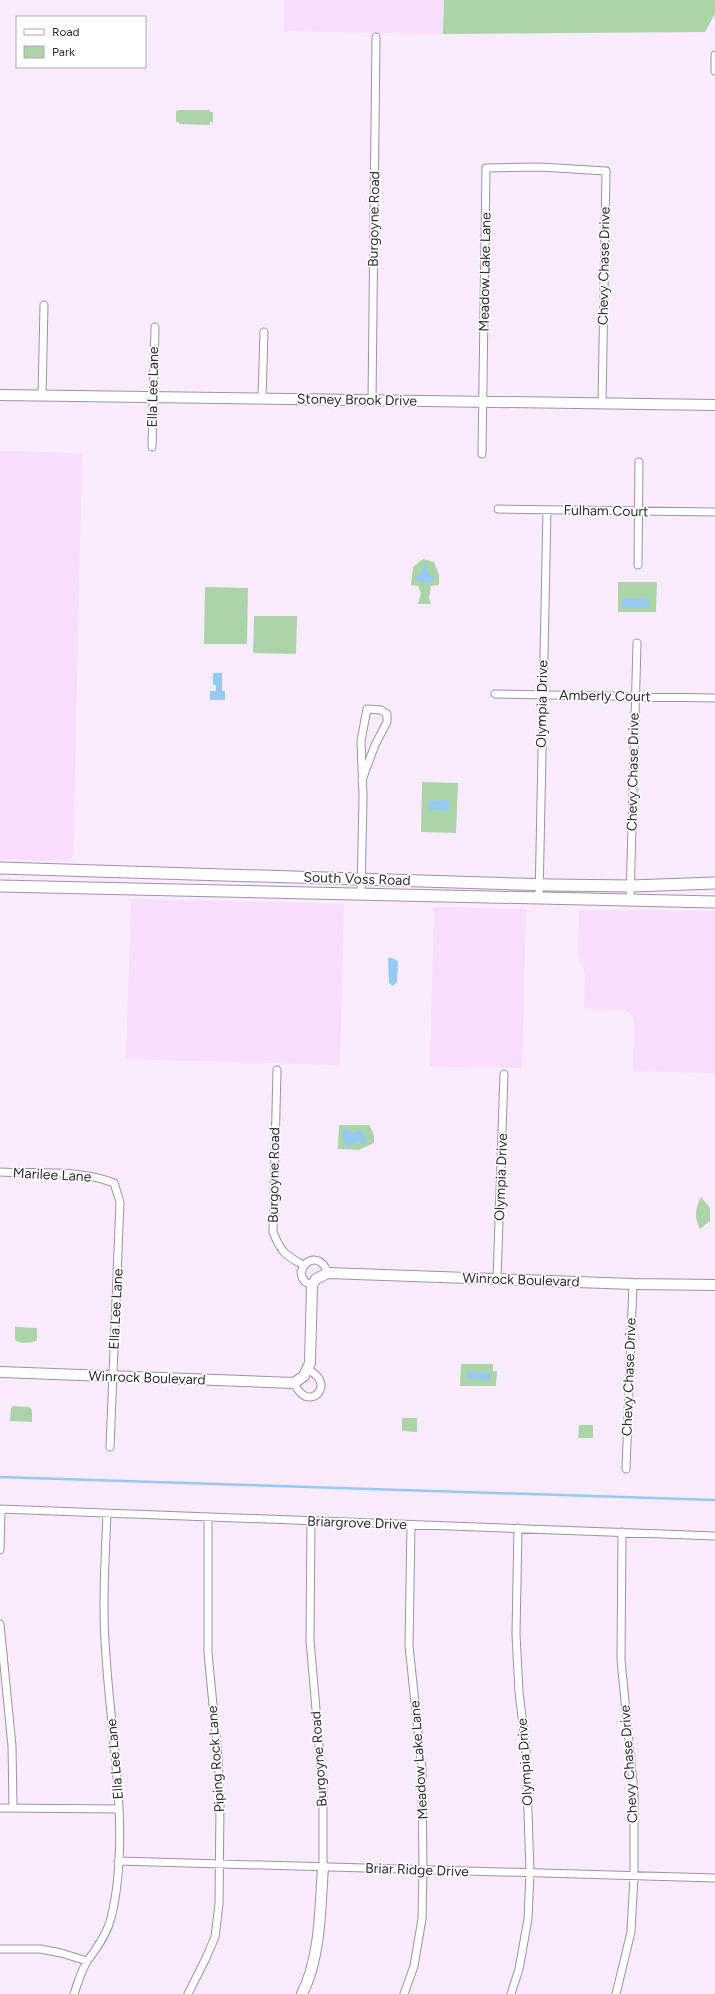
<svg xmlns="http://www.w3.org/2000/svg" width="715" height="1994" font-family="Figtree,sans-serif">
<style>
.built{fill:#f6defc}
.green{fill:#abd5a9}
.water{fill:#97caf2}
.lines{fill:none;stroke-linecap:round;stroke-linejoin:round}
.stream{stroke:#97caf2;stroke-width:2.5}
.street-casing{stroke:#a290a7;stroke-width:9}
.secondary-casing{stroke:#a290a7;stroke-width:12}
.primary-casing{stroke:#a290a7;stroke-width:13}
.street{stroke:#fff;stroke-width:7}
.secondary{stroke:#fff;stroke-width:10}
.primary{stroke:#fff;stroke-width:11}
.labels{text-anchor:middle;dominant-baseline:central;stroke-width:3.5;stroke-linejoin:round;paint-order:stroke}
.street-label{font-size:14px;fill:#322b34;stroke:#fff}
</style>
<rect width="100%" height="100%" fill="#faebfe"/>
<path class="built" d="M284,0h160l-1,34 -159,-3z
M0,451l82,2 -9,408 -73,-2z
M131,899l213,5 -4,161 -214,-6z
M434,907l92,2 -4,159 -92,-2z
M579,910l136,1v162l-82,-2 1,-50 -2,-6 -7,-5 -41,-1 1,-37 -7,-15z"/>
<path class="green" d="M444,0h271v14l-10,18 -262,2z
M179,110h31v2h3v10h-3v3l-31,-1v-2h-3v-11z
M423,559l11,3 5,13v10l-8,1 -2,12 2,6h-13l3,-11 -3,-7 -7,-1 2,-18z
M618,582h39l-1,30h-38z
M205,587l43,1 -1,56h-43z
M254,616h43l-1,38 -43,-1z
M422,782l36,1 -2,50 -35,-1z
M339,1125h30l5,10v8l-15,7 -21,-1z
M701,1197l9,11v13l-10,8c-6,-13 -5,-19 1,-32z
M15,1327l22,1v12c-5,4 -17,4 -22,0z
M461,1364h32v7h4l-1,15h-36z
M13,1406l16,1 3,3v12l-22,-1 1,-13z
M402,1418h15v14l-15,-1z
M579,1425h14v13h-15z"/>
<path class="water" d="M424,564h2l2,9 7,5 -3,4 -9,1 -7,-4v-3l5,-3z
M623,598l27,1v9h-28z
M213,673h9v18h3v9h-15v-9h6v-6h-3z
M445,799l5,4 -1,7 -6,2 -8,-3 -5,1 -2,-5 3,-5 8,1z
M388,958h4l6,3 -1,21 -4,4 -4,-3z
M346,1128l6,5 10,-3 5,12 -5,3 -3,-4 -9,5h-3l-4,-7 -1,-8z
M467,1372l23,1v7l-23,-1z"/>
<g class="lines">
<path class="stream" d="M0,1477l715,23"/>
<defs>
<path id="street" d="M715,55v16
M42,395l2,-90
M262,399l2,-67
M372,400l4,-363
M152,447l3,-120
M482,454l4,-286 54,-1 66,4 -4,233
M498,509l217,3
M638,565l1,-103
M495,694l220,4
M361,895l2,-99 -2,-55 6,-32 14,1 6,4v8l-12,23 -13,35
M539,899l8,-389
M630,901l7,-258
M277,1070l-4,162c8,20 12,23 30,33
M0,1172c38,2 78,-3 114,11l6,19 -10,245
M497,1280l7,-206
M312,1285c-7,-2 -10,-5 -11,-13 7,-17 21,-15 27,1
M294,1383c2,4 4,8 8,11 12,11 32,-10 7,-24
M626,1469l7,-185
M0,1509l715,27
M311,1522l-1,118 13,150v77
M0,1550l1,-41
M0,1624l12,122 1,62
M0,1808l119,1
M118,1861l597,17
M0,1949h40l21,4 26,8
M74,1994c4,-11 7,-24 14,-34 9,-12 19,-26 23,-42 20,-80 0,-180 -5,-262 -4,-47 -1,-94 1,-142
M188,1994l18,-36 9,-21 4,-33 1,-99 -2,-48 -10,-104v-136
M404,1994l10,-28 8,-47 1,-49 -1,-100 -13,-124 2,-121
M511,1994l8,-25 9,-50 2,-46 -4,-123 -7,-58 -3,-58 2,-106
M616,1994l15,-62 3,-56v-83l-13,-133 1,-128"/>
<path id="secondary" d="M0,395l715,10
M0,1372l294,11 10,-7 6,-13 2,-78 4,-6 12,-6 305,11 82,1
M302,1994c19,-38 18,-86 21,-127"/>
<path id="primary" d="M0,868l552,17 79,1 84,-3
M0,886l715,16"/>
</defs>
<use href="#street" class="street-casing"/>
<use href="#secondary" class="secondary-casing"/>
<use href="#primary" class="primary-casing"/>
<use href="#street" class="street"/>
<use href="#secondary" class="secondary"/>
<use href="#primary" class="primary"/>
</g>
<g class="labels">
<g class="street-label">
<text transform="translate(374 219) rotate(-89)">Burgoyne Road</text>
<text transform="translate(604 266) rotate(-89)">Chevy Chase Drive</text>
<text transform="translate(485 272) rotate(-89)">Meadow Lake Lane</text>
<text transform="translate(153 387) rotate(-89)">Ella Lee Lane</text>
<text transform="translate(357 400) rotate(1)">Stoney Brook Drive</text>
<text transform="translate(606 511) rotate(1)">Fulham Court</text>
<text transform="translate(605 696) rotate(1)">Amberly Court</text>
<text transform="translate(542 704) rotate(-89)">Olympia Drive</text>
<text transform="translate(633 772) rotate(-89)">Chevy Chase Drive</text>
<text transform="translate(357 879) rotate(2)">South Voss Road</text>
<text transform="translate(52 1175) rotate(3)">Marilee Lane</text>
<text transform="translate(274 1175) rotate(-89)">Burgoyne Road</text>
<text transform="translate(501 1177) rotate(-88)">Olympia Drive</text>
<text transform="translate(521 1280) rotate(2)">Winrock Boulevard</text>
<text transform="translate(116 1309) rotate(-87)">Ella Lee Lane</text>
<text transform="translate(629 1377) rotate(-88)">Chevy Chase Drive</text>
<text transform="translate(147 1378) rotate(2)">Winrock Boulevard</text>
<text transform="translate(357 1523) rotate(2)">Briargrove Drive</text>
<text transform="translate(115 1759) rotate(-95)">Ella Lee Lane</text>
<text transform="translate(216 1759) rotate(-94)">Piping Rock Lane</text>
<text transform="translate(319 1759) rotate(-94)">Burgoyne Road</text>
<text transform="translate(419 1760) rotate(-94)">Meadow Lake Lane</text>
<text transform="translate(525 1762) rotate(-94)">Olympia Drive</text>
<text transform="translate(629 1764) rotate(-94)">Chevy Chase Drive</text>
<text transform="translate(417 1870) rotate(2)">Briar Ridge Drive</text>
</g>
</g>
<rect x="16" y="16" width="130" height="52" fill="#ffffff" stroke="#adaaae"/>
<rect x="24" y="29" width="20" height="6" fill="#ffffff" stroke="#adaaae"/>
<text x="52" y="36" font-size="12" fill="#322b34">Road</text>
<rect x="24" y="46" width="20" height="12" fill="#abd5a9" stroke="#adaaae"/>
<text x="52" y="56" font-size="12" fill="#322b34">Park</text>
</svg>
